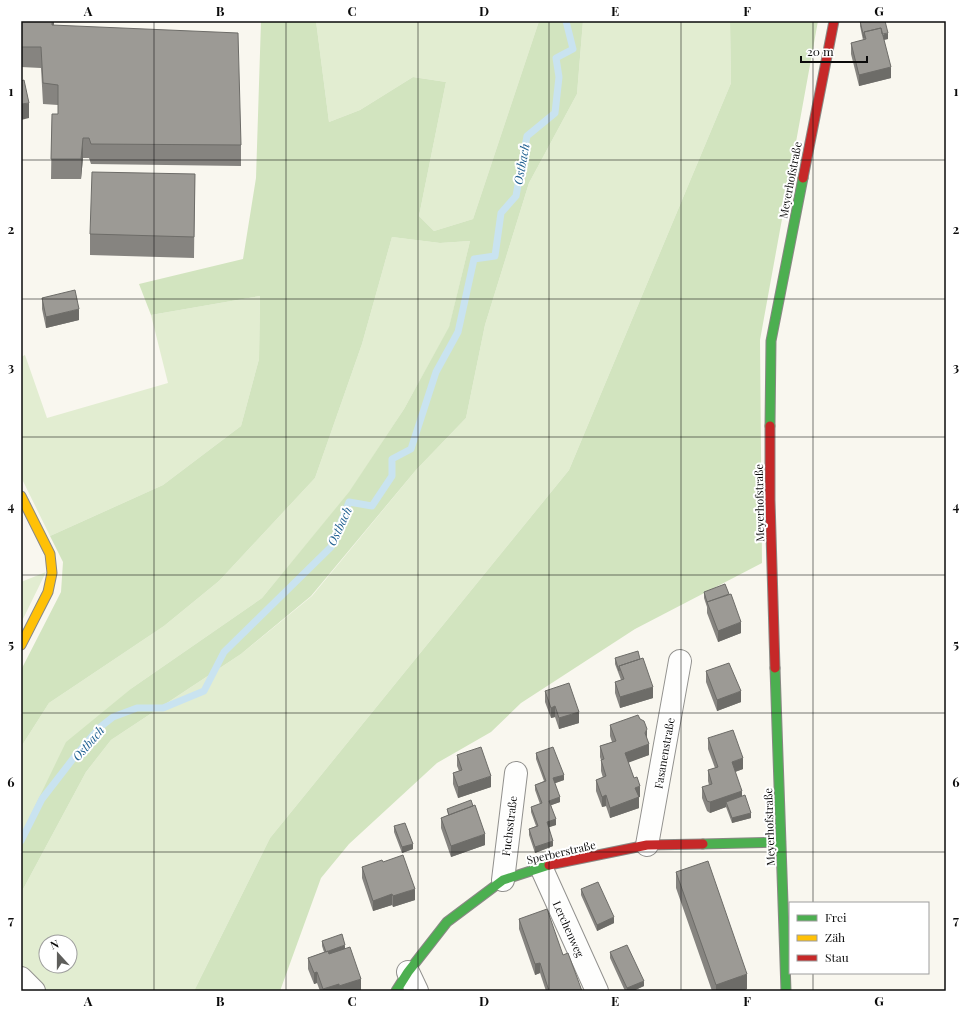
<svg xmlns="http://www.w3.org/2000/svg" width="967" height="1012" font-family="'Playfair Display',serif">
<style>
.green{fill:#e2edd1;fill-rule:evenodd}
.forest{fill:#d2e4bf}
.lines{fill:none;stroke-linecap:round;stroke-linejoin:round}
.stream{stroke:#c9e3f0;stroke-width:7}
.street-casing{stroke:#92918e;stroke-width:24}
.fast-casing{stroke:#898884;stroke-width:11}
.slow-casing{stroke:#898884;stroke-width:11}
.jam-casing{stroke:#898884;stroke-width:11}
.street{stroke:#fefefd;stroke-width:22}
.fast{stroke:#4caf50;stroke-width:9}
.slow{stroke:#ffc107;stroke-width:9}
.jam{stroke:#c62828;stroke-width:9}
.wall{fill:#868480}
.shaded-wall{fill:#6d6c68}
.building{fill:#9c9a95;stroke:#6d6c68}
.grid{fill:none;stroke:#0b0b0b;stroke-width:1;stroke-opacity:0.55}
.labels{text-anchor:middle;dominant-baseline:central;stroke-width:4;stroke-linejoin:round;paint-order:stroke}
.street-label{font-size:11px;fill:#0b0b0b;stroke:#fff}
.water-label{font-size:12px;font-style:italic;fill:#206091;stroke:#fff}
.neatline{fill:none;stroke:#0b0b0b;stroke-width:1.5}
.grid-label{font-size:13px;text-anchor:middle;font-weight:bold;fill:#0b0b0b}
</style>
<rect width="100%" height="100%" fill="#f9f7ef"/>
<path class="green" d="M316,21h223l-66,198 -39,12 -15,-15 27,-134 -33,-5 -53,33 -31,12z
M583,21h147l1,62 -162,387 -299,368 -76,153h-173v-98l65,-121 25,-32 130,-86 71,-58 104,-126 50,-52 19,-93 44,-142 48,-89zM46,942h24v24h-24z
M392,237l48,6 30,-2 -21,87 -45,81 -55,84 -87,105 -130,90 -111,147v-88l28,-44 115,-77 55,-45 96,-103 47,-134z
M260,296l-1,63 -18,67 -78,59 -113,51 -29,-59v-120l4,-2 22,63 121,-35 -17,-68z
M46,572l-25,51v-41z"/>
<path class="forest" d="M261,21h55l13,101 31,-12 53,-33 33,5 -27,134 15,15 39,-12 66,-198h44l-6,73 -48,89 -44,142 -19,93 -50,52 -105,126 -70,58 -130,86 -25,32 -65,121v-58l45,-93 66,-54 130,-90 87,-106 55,-83 45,-82 21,-86 -30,2 -48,-6 -30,107 -47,134 -96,103 -55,45 -115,77 -28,44v-77l40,-78 2,-30 -13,-26 113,-51 78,-59 18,-67 1,-63 -109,19 -12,-31 104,-25 13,-81z
M730,21h88l-58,319 2,223 -127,66 -114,74 -30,29 -54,31 -88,81 -28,34 -41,113h-86l76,-153 299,-368 162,-387z"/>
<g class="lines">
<path class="stream" d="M21,841l21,-42 34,-44 23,-27 14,-11 24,-9h26l41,-17 20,-39 107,-105 18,-45 23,4 20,-30v-17l19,-10 25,-77 22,-40 16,-73 21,-3 6,-43 15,-17 11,-60 28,-23 4,-36 -3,-19 17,-9 -7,-28"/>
<defs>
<path id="street" d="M647,845l33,-184
M541,867l56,124
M503,880l13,-107
M408,972l9,19
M21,978l13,13"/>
<path id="fast" d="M770,426l1,-85 32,-163
M775,668l11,323
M703,844l78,-2
M396,991l12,-19 39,-50 56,-42 46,-15"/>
<path id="slow" d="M21,496l29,58 2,19 -4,19 -27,53"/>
<path id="jam" d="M803,178l31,-157
M770,426v74l5,168
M549,865l98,-20 56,-1"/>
</defs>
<use href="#street" class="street-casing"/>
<use href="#fast" class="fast-casing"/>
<use href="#slow" class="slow-casing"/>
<use href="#jam" class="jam-casing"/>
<use href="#street" class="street"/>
<use href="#fast" class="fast"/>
<use href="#slow" class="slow"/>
<use href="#jam" class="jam"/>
</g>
<path class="wall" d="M21,21h33v4l187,120v21l-150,-2 -2,-6h-6l-2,21h-30l1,-65h6v-9l-15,-1 -2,-36 -20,-1z
M860,21l28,18 -4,1 7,38 -32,8 -8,-32v-11l12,-3 -3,-14z
M195,174l-1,84 -104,-3v-21z
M42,298l37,22 -33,8 -4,-19z
M704,592l37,41 -23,9 -11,-29v-6l-3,-9z
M615,658l38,40 -33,10 -5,-15v-11l6,-2 -6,-16z
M706,671l35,31 -24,9 -11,-29z
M545,691l34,32 -20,6 -4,-12 -4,1 -6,-16z
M610,725l37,14 2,16 -21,7 12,35h-1v11l-29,10 -4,-12 -4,1 -6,-16v-11l7,-2 -2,-7v-11l-1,-3v-11l12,-4 -2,-6z
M708,738l35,31 -8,3 7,24 9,22 -19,5 -6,-16 -16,6 -3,-2 -5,-13v-11l7,-2 -1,-4v-11l7,-2 -7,-19z
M536,753l28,27 -9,3 5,19 -9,3 5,20 -8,2 5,19 -18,7 -6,-18v-6l7,-3 -5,-14v-5l9,-3 -5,-14v-5l9,-4 -8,-22z
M457,755l34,32 -33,11 -5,-14v-11l6,-2 -2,-5z
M447,809l38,36 -34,12 -10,-29v-10l7,-3z
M394,826l19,23 -11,4 -8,-21z
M383,862l32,38 -22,7 -1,-2 -19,6 -11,-33v-11z
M676,872l71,117 -4,2h-31l-36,-103z
M581,889l33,34 -17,8 -16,-36z
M519,919l44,36 19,36h-36l-6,-18 -5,2 -16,-46z
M322,941l23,7 16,42 -4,1h-37l-3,-8 -3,1 -6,-15v-11l16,-6 -2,-6z
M610,952l34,34 -11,5h-8l-15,-33z"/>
<path class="shaded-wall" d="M52,21h2v15l-2,-11z
M888,33v6l-7,1v-5z
M891,67v11l-32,8v-11z
M29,103v15l-8,2v-16z
M83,138v20l-2,21v-20z
M79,309v11l-33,8v-11z
M741,622v11l-23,9v-11z
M653,687v11l-33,10v-11z
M741,691v11l-24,9v-11z
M555,706v11l-4,1v-10z
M579,712v11l-20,6v-11z
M647,729v11l-2,-7z
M649,744v11l-24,9v-11z
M743,758v11l-11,4v-11z
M564,775v5l-11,4v-6z
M491,776v11l-33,11v-11z
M640,786v11l-5,1v-10z
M742,791v10l-16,1v5l-16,6v-11z
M606,795v11l-4,1v-10z
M560,797v5l-11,4v-5z
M639,797v11l-29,10v-10z
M751,813v5l-19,5v-5z
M556,819v6l-9,3v-6z
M485,834v11l-34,12v-11z
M553,841v5l-18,7v-6z
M413,844v5l-11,4v-6z
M415,889v11l-22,7v-11z
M392,894v11l-19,6v-10z
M614,917v6l-17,8v-6z
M345,945v5l-19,7v-5z
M540,963v10l-5,2v-11z
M317,972v11l-3,1v-11z
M747,974v15l-4,2h-27v-6z
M361,979v11l-4,1h-18v-5z
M644,981v5l-11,5h-6v-3z
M339,984v7h-16v-2z"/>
<path class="building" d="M21,21h31v4l186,8 3,112 -150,-1 -2,-6h-6l-2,21h-30l1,-45h6v-29l-15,-2 -2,-36h-20z
M860,21h25l3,12 -6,1 -1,-6 -17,4v6z
M881,28l10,39 -32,8 -8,-32 15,-4 -2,-7z
M24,80l5,23 -8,1v-23z
M92,172l103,2 -1,63 -104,-3z
M75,290l4,19 -33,8 -4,-19z
M725,584l4,10 -22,8 -3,-10z
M731,594l10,28 -23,9 -11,-29z
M638,651l2,8 -21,7v5l-4,-13z
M643,658l10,29 -33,10 -5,-15 9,-3 -5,-13z
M729,663l12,28 -24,9 -11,-29z
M569,683l10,29 -20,6 -4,-12 -4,2 -6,-17z
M638,715l2,4 4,2 3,8 -2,4 4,11 -24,9 9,25 3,-1 3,9 -5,2 4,9 -29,11 -4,-13 -4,2 -6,-17 10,-4 -5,-16 3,-1 -4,-13 16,-5 -6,-16z
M733,730l10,28 -11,4 10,29 -32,11 -3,-1 -5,-14 10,-3 -4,-14 10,-3 -10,-29z
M481,747l10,29 -33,11 -5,-14 9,-3 -5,-15z
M553,747l11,28 -11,3 7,19 -11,4 7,18 -9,3 6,19 -18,6 -6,-18 9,-3 -7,-19 11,-4 -7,-18 11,-4 -10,-28z
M745,795l6,18 -19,5 -6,-16z
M471,800l2,6 -24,9 -2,-6z
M475,805l10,29 -34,12 -10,-28z
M405,823l8,21 -11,3 -8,-21z
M403,855l12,34 -22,7 -1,-2 -19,7 -11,-34 20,-7 1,2z
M708,861l39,113 -31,11 -40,-113z
M598,882l16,35 -17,8 -16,-36z
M547,909l16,46 5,-2 14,38h-33l-9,-28 -5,1 -16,-45z
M342,934l3,11 -19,7 -4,-11z
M627,945l17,36 -17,7 -17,-36z
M350,947l11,32 -22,7v-2l-16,5 -6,-17 -3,1 -6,-15 20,-7 1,3z"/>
<path class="grid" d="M154,21v970M286,21v970M418,21v970M549,21v970M681,21v970M813,21v882M21,160h925M21,299h925M21,437h925M21,575h925M21,713h925M21,852h925M813,973v18"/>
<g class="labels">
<g class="street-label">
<text transform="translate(790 180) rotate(-79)">Meyerhofstraße</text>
<text transform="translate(759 503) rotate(-91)">Meyerhofstraße</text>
<text transform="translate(664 753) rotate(-80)">Fasanenstraße</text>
<text transform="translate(509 826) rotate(-83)">Fuchsstraße</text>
<text transform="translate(769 827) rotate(-92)">Meyerhofstraße</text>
<text transform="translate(561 852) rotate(-13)">Sperberstraße</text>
<text transform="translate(569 929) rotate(66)">Lerchenweg</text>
</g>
<g class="water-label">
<text transform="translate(521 164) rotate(-80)">Ostbach</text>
<text transform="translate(339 526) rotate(-65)">Ostbach</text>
<text transform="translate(88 743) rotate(-49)">Ostbach</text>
</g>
</g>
<rect width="967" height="1012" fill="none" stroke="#ffffff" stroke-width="44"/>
<rect x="789" y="902" width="140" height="72" fill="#ffffff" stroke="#9d9d9d"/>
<rect x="797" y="915" width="20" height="6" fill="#4caf50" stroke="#9d9d9d"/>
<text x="825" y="922" font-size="12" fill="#0b0b0b">Frei</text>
<rect x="797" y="935" width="20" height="6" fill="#ffc107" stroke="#9d9d9d"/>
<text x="825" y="942" font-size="12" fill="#0b0b0b">Zäh</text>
<rect x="797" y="955" width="20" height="6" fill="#c62828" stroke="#9d9d9d"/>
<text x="825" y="962" font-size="12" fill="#0b0b0b">Stau</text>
<g transform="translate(58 954) rotate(339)"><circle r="19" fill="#ffffff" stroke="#9d9d9d"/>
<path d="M0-3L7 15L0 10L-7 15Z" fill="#5e5e5b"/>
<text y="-6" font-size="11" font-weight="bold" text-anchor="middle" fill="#0b0b0b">N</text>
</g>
<path d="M801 56v6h66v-6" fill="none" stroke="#0b0b0b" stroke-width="2"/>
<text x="807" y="56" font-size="12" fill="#0b0b0b" stroke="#ffffff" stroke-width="3" paint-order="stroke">20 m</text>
<rect x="22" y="22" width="923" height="968" class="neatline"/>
<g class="grid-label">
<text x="88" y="16">A</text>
<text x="220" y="16">B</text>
<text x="352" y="16">C</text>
<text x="484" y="16">D</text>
<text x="615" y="16">E</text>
<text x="747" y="16">F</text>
<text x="879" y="16">G</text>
<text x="11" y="96">1</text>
<text x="956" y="96">1</text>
<text x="11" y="234">2</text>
<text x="956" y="234">2</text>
<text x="11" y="372">3</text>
<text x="956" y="372">3</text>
<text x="11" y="511">4</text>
<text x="956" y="511">4</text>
<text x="11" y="649">5</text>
<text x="956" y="649">5</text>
<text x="11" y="787">6</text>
<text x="956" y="787">6</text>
<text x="11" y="925">7</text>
<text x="956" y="925">7</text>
<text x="88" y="1006">A</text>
<text x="220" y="1006">B</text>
<text x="352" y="1006">C</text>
<text x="484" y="1006">D</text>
<text x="615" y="1006">E</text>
<text x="747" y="1006">F</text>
<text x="879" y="1006">G</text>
</g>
</svg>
